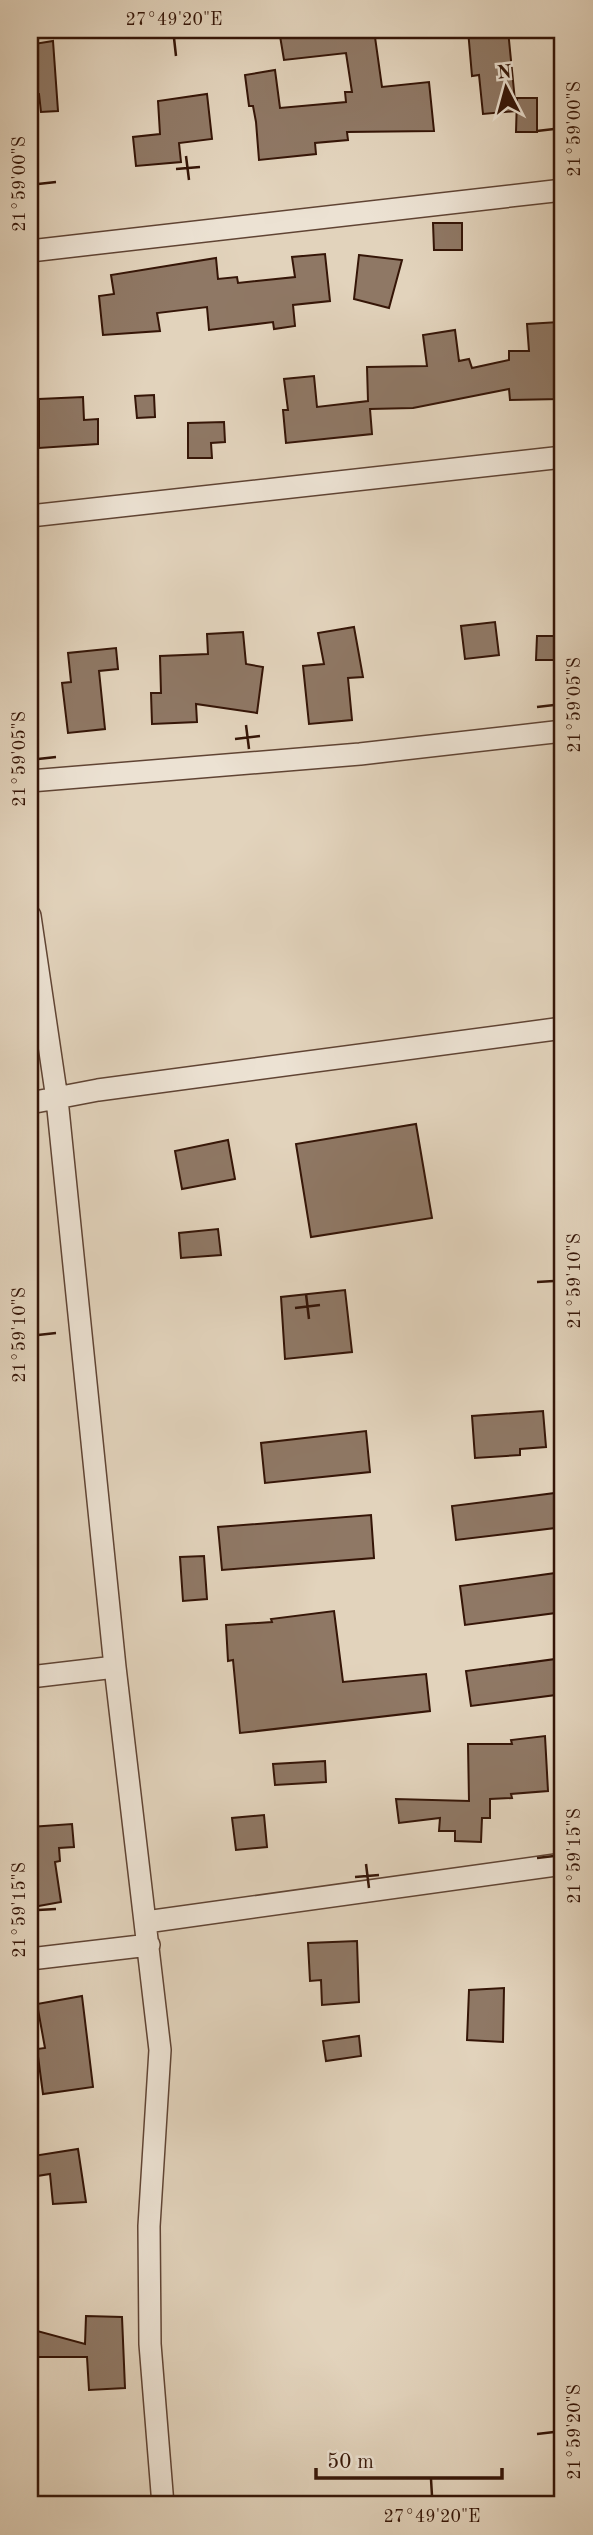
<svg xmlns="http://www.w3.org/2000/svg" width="593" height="2535" font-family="'Old Standard TT',serif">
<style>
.building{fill:#8f7865;stroke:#351507;stroke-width:2}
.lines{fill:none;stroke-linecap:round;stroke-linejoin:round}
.street-casing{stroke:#604434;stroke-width:24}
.street{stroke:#ece2d3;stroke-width:21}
.ticks{fill:none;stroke:#351507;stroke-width:2.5}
.neatline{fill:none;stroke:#351507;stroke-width:2.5}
.ticks-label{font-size:18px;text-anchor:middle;fill:#351507}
</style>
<rect width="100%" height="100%" fill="#e2d3bc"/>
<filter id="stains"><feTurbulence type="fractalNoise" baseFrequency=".00286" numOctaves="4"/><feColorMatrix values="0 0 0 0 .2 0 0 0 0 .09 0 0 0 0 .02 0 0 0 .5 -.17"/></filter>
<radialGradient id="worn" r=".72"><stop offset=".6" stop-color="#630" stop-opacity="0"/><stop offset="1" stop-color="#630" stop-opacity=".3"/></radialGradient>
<path class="building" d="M279,30h95l8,57 47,-5 5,49 -87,1 1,8 -33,3 1,11 -57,6 -3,-38 -3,-16h-4l-4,-31 30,-5 5,38 66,-6 -1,-10h7l-6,-39 -62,7z
M468,30h40l8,81 -33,3 -4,-39 -7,1z
M53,41l5,70 -17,1 -2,-18 -9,1v-26h7l-3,-25z
M207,94l5,45 -33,4 2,19 -45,4 -3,-29 27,-3 -2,-33z
M517,98h20v34h-21z
M433,223h29v27h-28z
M325,254l5,47 -37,4 2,21 -21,3 -1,-7 -64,8 -2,-23 -50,6 3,18 -57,4 -4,-39 15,-2 -3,-19 105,-17 2,21 19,-2 1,6 57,-6 -3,-20z
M359,255l43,5 -13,48 -35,-9z
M559,322l4,49 -3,28 -50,1 -1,-11 -96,19 -43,1 2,25 -86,9 -3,-33h5l-4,-31 30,-3 3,31 51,-6 -1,-34 60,-1 -4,-31 32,-5 4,31 10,-2 3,9 37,-8v-9h20l-2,-27z
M154,395l1,22 -18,1 -2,-22z
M83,397l1,23 14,-1v25l-59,4v-49z
M224,422l1,20 -14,1 1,15h-24v-35z
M495,622l4,33 -34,4 -4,-33z
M354,627l9,50 -15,1 4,42 -43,4 -6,-58 21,-2 -6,-31z
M243,632l3,32 17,3 -6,46 -61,-9 1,18 -45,2 -1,-31h10l-1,-37 48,-2 -1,-20z
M537,636h26v24h-27z
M116,648l2,21 -19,2 6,58 -37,4 -6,-50 9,-1 -3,-29z
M416,1124l16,94 -121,19 -15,-93z
M228,1140l7,39 -53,10 -7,-38z
M218,1229l3,26 -40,3 -2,-25z
M345,1290l7,62 -67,7 -4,-62z
M543,1411l3,36 -26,2v6l-45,3 -3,-42z
M366,1431l4,41 -105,11 -4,-40z
M563,1492v35l-107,13 -4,-34z
M371,1515l3,43 -152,12 -4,-43z
M204,1556l3,43 -24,2 -3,-44z
M563,1572v40l-98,13 -5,-39z
M334,1611l9,71 83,-8 4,37 -190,22 -7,-73 -5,1 -2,-36 46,-3 -1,-3z
M563,1658v36l-92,12 -5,-35z
M545,1736l3,55 -37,3 1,4 -22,1v19h-8l-1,24 -26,-1v-10h-16l1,-13 -41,5 -3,-24 73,2 -1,-57h44l-1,-4z
M325,1761l1,21 -51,3 -2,-21z
M264,1815l3,32 -31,3 -4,-32z
M72,1824l2,23 -15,1 1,13 -5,1 6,40 -28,5 -3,-80z
M357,1941l2,61 -37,3 -1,-25 -11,1 -2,-38z
M504,1988l-1,54 -36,-2 2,-50z
M82,1996l11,91 -50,7 -6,-45 8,-1 -8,-44z
M359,2036l2,20 -35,5 -3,-20z
M78,2149l8,53 -33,2 -3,-30 -13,2 -4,-20z
M86,2316l36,1 3,71 -36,2 -2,-33h-57v-28l55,15z"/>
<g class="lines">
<defs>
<path id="street" d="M30,251l533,-61
M30,516l533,-59
M30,781l330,-27 203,-23
M30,916l27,183 58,568 45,383 -11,176 1,118 13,161
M30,1103l68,-13 465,-62
M30,1677l85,-10
M146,1922l417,-58
M30,1959l119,-14"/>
</defs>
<use href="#street" class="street-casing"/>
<use href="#street" class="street"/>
</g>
<path class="ticks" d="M174,38l2,18M537,131l17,-2M186,156l3,24M176,169l24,-2M38,184l18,-2M537,707l17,-2M246,725l3,24M235,739l25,-3M38,759l18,-2M537,1282l17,-1M306,1294l3,25M295,1308l25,-3M38,1335l18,-2M537,1858l17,-2M366,1864l3,24M355,1877l24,-2M38,1910l18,-1M537,2434l17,-2M431,2479l1,17"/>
<rect width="593" height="2535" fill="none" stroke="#e2d3bc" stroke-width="77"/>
<g transform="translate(506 88) rotate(354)" stroke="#ece2d3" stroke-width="5" paint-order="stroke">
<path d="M0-5L12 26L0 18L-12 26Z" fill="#351507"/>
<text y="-10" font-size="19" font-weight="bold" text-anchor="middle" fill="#351507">N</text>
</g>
<path d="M316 2468v10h186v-10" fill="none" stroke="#351507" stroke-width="3.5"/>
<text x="327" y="2468" font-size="21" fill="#351507" stroke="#ece2d3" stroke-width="5" paint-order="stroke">50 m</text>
<rect x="38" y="38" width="516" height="2458" class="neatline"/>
<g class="ticks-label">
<text x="174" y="25">27°49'20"E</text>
<text transform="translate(574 129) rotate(-90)" y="6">21°59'00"S</text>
<text transform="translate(19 184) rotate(-90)" y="6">21°59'00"S</text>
<text transform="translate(574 705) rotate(-90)" y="6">21°59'05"S</text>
<text transform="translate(19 759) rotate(-90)" y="6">21°59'05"S</text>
<text transform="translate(574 1281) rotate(-90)" y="6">21°59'10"S</text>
<text transform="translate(19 1335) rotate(-90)" y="6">21°59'10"S</text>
<text transform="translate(574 1856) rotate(-90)" y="6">21°59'15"S</text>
<text transform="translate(19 1910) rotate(-90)" y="6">21°59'15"S</text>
<text transform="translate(574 2432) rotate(-90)" y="6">21°59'20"S</text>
<text x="432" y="2522">27°49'20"E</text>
</g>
<rect width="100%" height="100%" filter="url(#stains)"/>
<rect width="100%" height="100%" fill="url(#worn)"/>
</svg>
